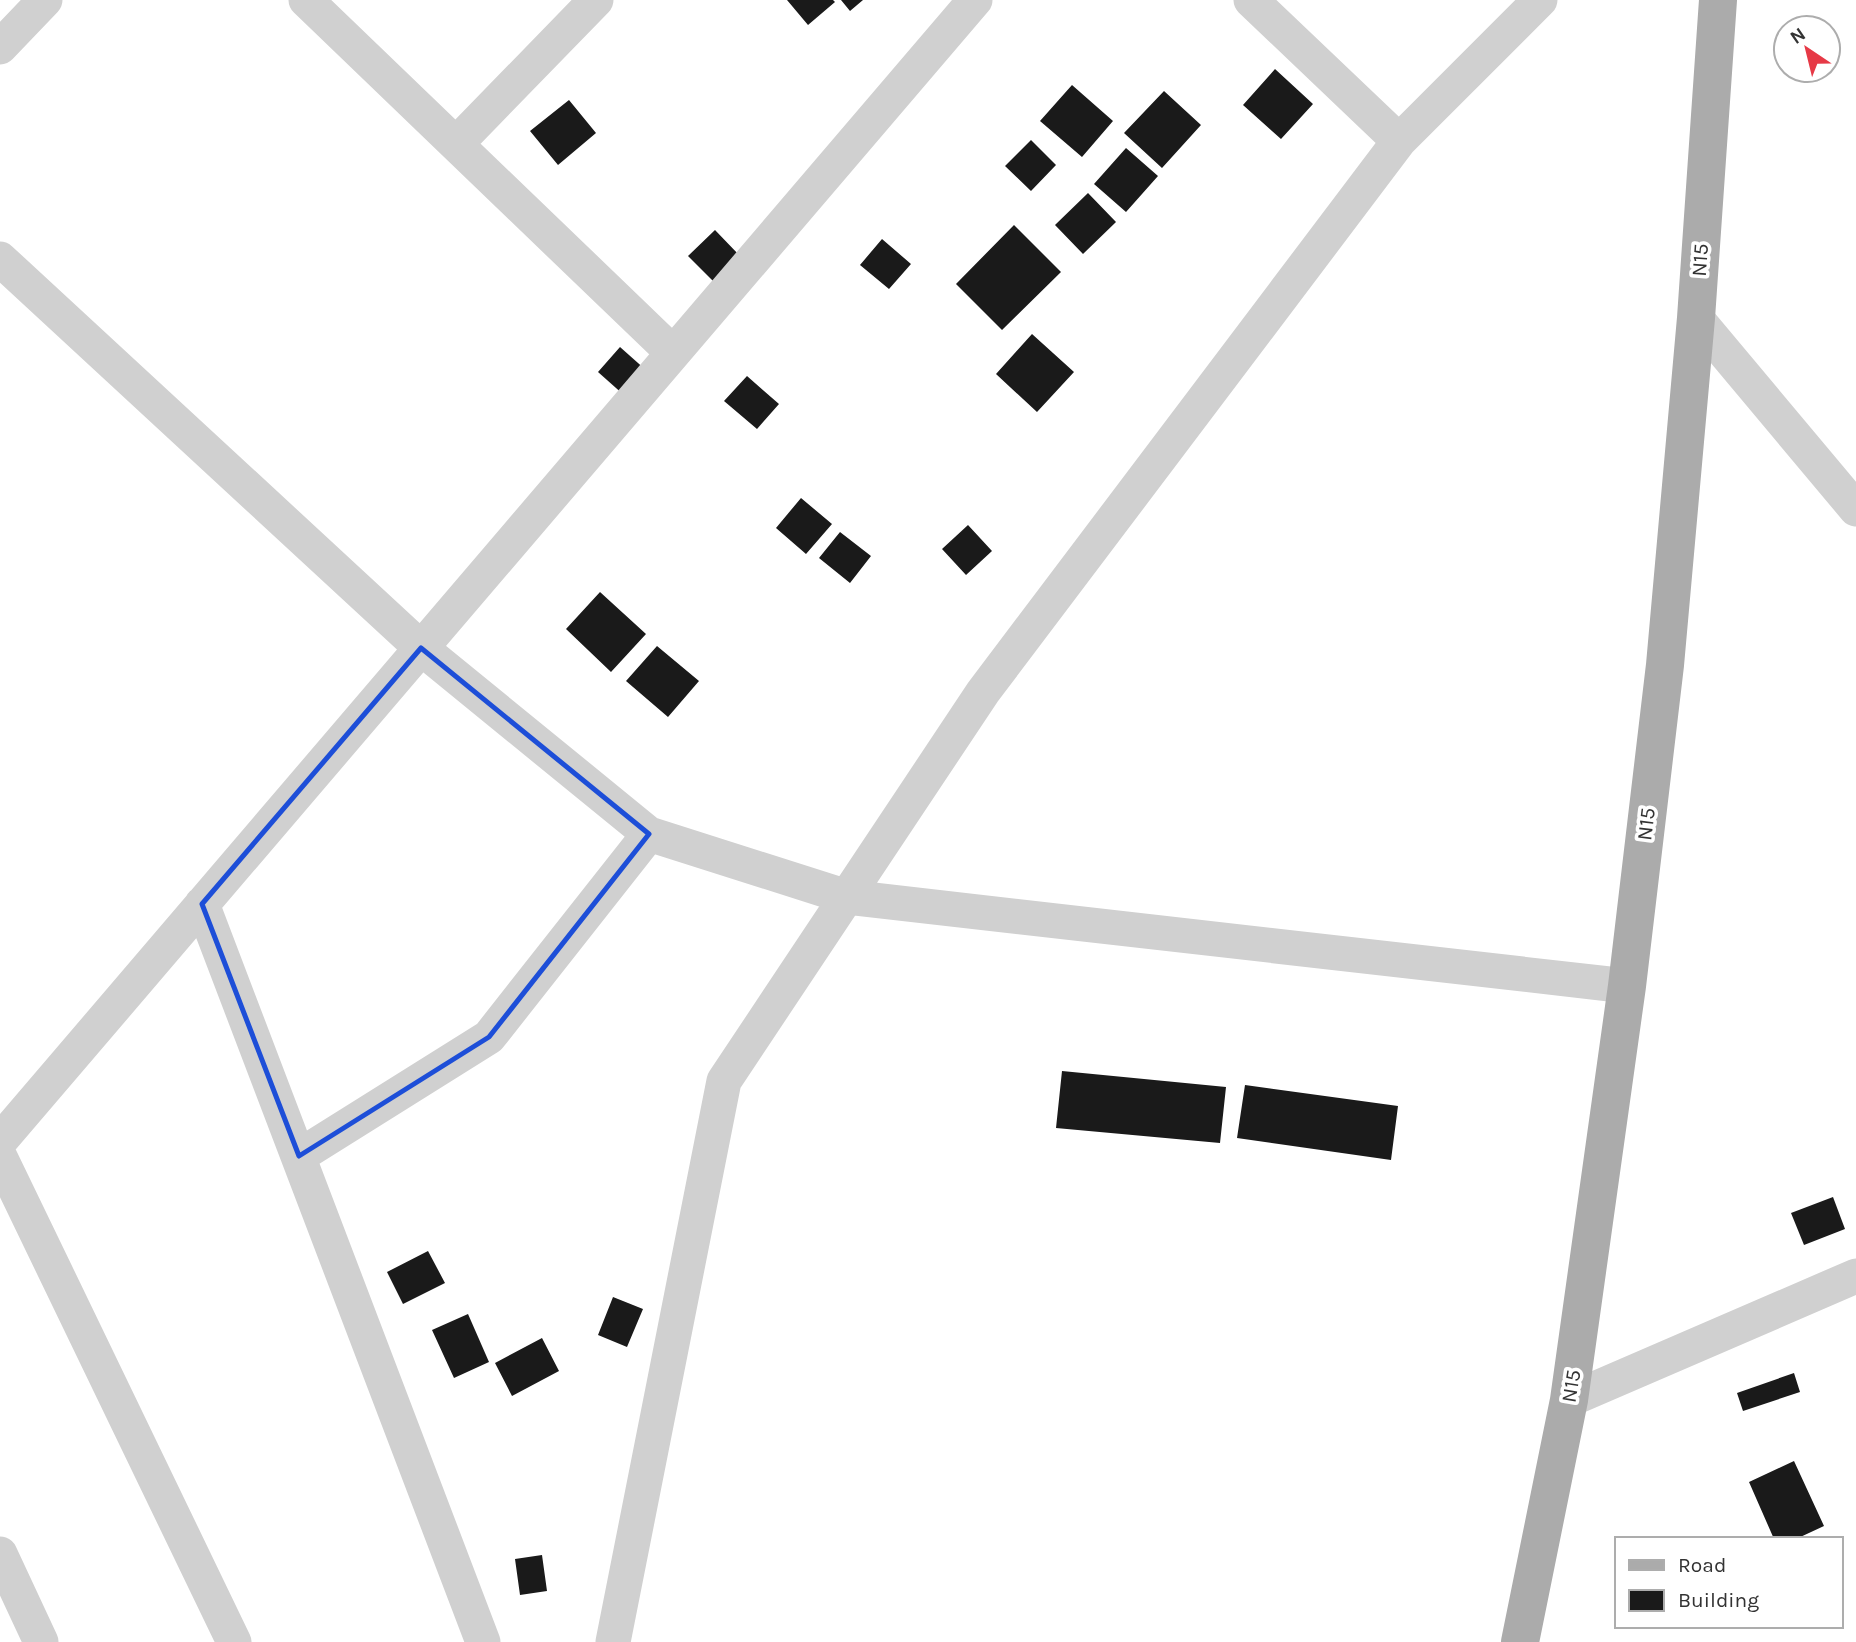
<svg xmlns="http://www.w3.org/2000/svg" width="1856" height="1642" font-family="Karla,sans-serif">
<style>
.building{fill:#1a1a1a}
.lines{fill:none;stroke-linecap:round;stroke-linejoin:round}
.minor{stroke:#d0d0d0;stroke-width:35}
.primary{stroke:#ababab;stroke-width:38}
.marked{fill:none;stroke:#1d4ed8;stroke-width:5;stroke-linejoin:round}
.labels{text-anchor:middle;dominant-baseline:central;stroke-width:7;stroke-linejoin:round;paint-order:stroke}
.street-label{font-size:21px;fill:#333;stroke:#fff}
</style>
<rect width="100%" height="100%" fill="#fff"/>
<path class="building" d="M787,0h46l2,2 -27,23z
M841,0h22l-13,11z
M1275,69l38,35 -32,35 -38,-34z
M1072,85l41,36 -31,36 -42,-36z
M1164,91l37,34 -39,43 -38,-35z
M569,100l27,33 -38,32 -28,-34z
M1031,140l25,25 -25,26 -26,-25z
M1126,148l32,28 -32,36 -32,-28z
M1088,193l28,29 -33,32 -28,-29z
M1014,225l47,47 -59,58 -46,-46z
M715,230l25,26 -26,26 -26,-26z
M882,239l29,25 -22,25 -29,-24z
M1032,334l42,38 -37,40 -41,-38z
M620,347l27,24 -22,25 -27,-24z
M747,376l32,28 -22,25 -33,-28z
M801,498l31,26 -26,30 -30,-26z
M968,525l24,26 -26,24 -24,-26z
M840,532l31,24 -21,27 -31,-25z
M600,592l46,42 -35,38 -45,-43z
M657,646l42,35 -31,36 -42,-36z
M1062,1071l164,16 -6,56 -164,-15z
M1245,1085l153,21 -7,54 -154,-22z
M1833,1197l12,32 -41,16 -13,-32z
M428,1251l17,32 -42,21 -16,-32z
M613,1297l30,12 -16,38 -29,-12z
M468,1314l21,48 -35,16 -22,-48z
M542,1338l17,33 -47,25 -17,-33z
M1794,1373l6,19 -57,19 -6,-18z
M1794,1461l30,65 -28,13h-22l-25,-57z
M542,1555l5,36 -27,4 -5,-36z"/>
<g class="lines">
<path class="minor" d="M306,0l367,353
M1251,0l148,141
M0,47l45,-47
M456,144l140,-144
M0,259l421,389 228,186 198,63 780,89
M1696,318l160,191
M202,904l281,738
M0,1141l975,-1141
M299,1156l190,-119 160,-203
M0,1157l234,485
M1569,1400l287,-124
M0,1554l41,88
M613,1642l111,-561 259,-389 416,-551 141,-141"/>
<path class="primary" d="M1520,1642l49,-242 58,-414 38,-321 31,-347 22,-318"/>
</g>
<path class="marked" d="M421,648l228,186 -160,203 -190,119 -97,-252z"/>
<g class="labels">
<g class="street-label">
<text transform="translate(1700 260) rotate(-86)">N15</text>
<text transform="translate(1646 824) rotate(-83)">N15</text>
<text transform="translate(1571 1386) rotate(-81)">N15</text>
</g>
</g>
<rect x="1615" y="1537" width="228" height="91" fill="#ffffff" stroke="#adadad" stroke-width="2"/>
<rect x="1629" y="1560" width="35" height="10" fill="#ababab" stroke="#adadad" stroke-width="2"/>
<text x="1678" y="1572" font-size="21" fill="#333333">Road</text>
<rect x="1629" y="1590" width="35" height="21" fill="#1a1a1a" stroke="#adadad" stroke-width="2"/>
<text x="1678" y="1607" font-size="21" fill="#333333">Building</text>
<g transform="translate(1807 49) rotate(325)"><circle r="33" fill="#ffffff" stroke="#adadad" stroke-width="2"/>
<path d="M0-5L12 26L0 18L-12 26Z" fill="#e63946"/>
<text y="-10" font-size="19" font-weight="bold" text-anchor="middle" fill="#333333">N</text>
</g>
</svg>
